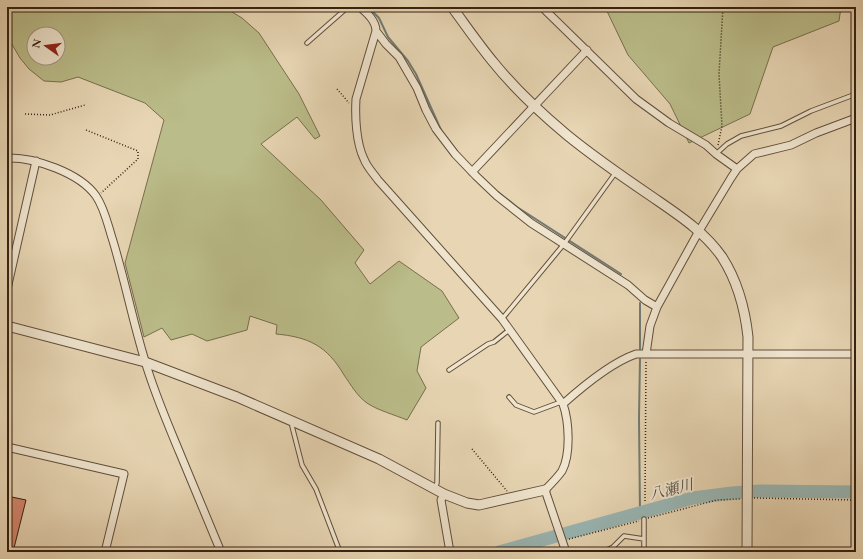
<svg xmlns="http://www.w3.org/2000/svg" width="863" height="559" font-family="'EB Garamond','Noto Serif JP',serif">
<style>
.green{fill:#babc89;stroke:#786e4e;fill-rule:evenodd}
.lines{fill:none;stroke-linecap:round;stroke-linejoin:round}
.stream{stroke:#717b74;stroke-width:2}
.river{stroke:#99b7b5;stroke-width:13}
.building{fill:#d1856b;stroke:#352112}
.service-casing{stroke:#624e3a;stroke-width:5.5}
.minor-casing{stroke:#624e3a;stroke-width:9}
.tertiary-casing{stroke:#624e3a;stroke-width:11}
.path{stroke:#352112;stroke-width:1.5;stroke-dasharray:1 2;stroke-linecap:butt}
.service{stroke:#efe4ce;stroke-width:3.5}
.minor{stroke:#efe4ce;stroke-width:7}
.tertiary{stroke:#efe4ce;stroke-width:9}
.labels{text-anchor:middle;dominant-baseline:central;stroke-width:3.5;stroke-linejoin:round;paint-order:stroke}
.water-label{font-size:15px;font-style:italic;fill:#534e43;stroke:#efe4ce}
</style>
<rect width="100%" height="100%" fill="#e7d5b3"/>
<filter id="stains"><feTurbulence type="fractalNoise" baseFrequency=".005" numOctaves="4"/><feColorMatrix values="0 0 0 0 .2 0 0 0 0 .09 0 0 0 0 .02 0 0 0 .5 -.17"/></filter>
<radialGradient id="worn" r=".72"><stop offset=".6" stop-color="#630" stop-opacity="0"/><stop offset="1" stop-color="#630" stop-opacity=".3"/></radialGradient>
<path class="green" d="M7,7h217l18,11 17,15 40,61 21,42 -5,3 -18,-22 -36,27 60,56 43,50 -9,13 15,21 29,-23 43,30 17,27 -38,29 -4,24 9,17 -19,32c-12,-5 -30,-10 -40,-17 -10,-7 -16,-18 -23,-28 -17,-29 -35,-38 -68,-41l1,-9 -27,-9 -3,14 -40,11 -15,-7 -21,6 -9,-12 -18,9 -19,-74 39,-143 -19,-17 -67,-26 -17,5 -17,-1 -15,-12 -9,-11 -10,-17 -3,-12zM34,34h24v24h-24z
M605,7h236l-2,14 -66,26 -23,67 -61,29 -19,-39 -42,-49z"/>
<g class="lines">
<path class="stream" d="M372,11l7,7 9,19 20,24 8,13 25,56
M498,192l19,15 104,67
M640,303v46
M640,513l-1,-95 1,-59"/>
<path class="river" d="M499,552l194,-54 39,-5 28,-2 96,1"/>
</g>
<path class="building" d="M7,496l19,4 -13,52h-6z"/>
<g class="lines">
<defs>
<path id="service" d="M307,43l41,-36
M716,154l11,-10 14,-8 40,-10 30,-15 45,-17
M502,319l62,-75 52,-72
M449,370l39,-26 6,-2 15,-12
M509,397l7,8 18,7 27,-10
M292,423v3l10,39 14,24 24,63
M435,488l2,-5 1,-60
M603,552l10,-5 11,-11 20,3
M644,552v-33"/>
<path id="minor" d="M360,7c7,6 16,14 16,24l-20,68c-1,17 0,44 8,60 3,8 9,14 14,21l124,139 61,85
M542,7l94,92 33,24 37,22 10,9 21,15
M376,31l10,13 13,13 18,31 9,22 10,19 19,25 21,22 21,20 34,27 97,62 17,15 12,7
M7,158c27,-1 73,15 89,38 9,13 12,30 17,45 12,40 20,81 32,120 9,31 22,61 34,90 14,34 28,67 42,101
M472,172l115,-122
M7,289l29,-128
M646,354l4,-28 7,-19 42,-76 32,-53 6,-9 17,-15 37,-9 25,-12 40,-15
M7,447l117,27 -19,78
M444,494l-3,6 9,52
M566,552l-21,-62c6,-6 12,-12 17,-19 9,-17 7,-50 1,-67 19,-17 50,-42 73,-50h220"/>
<path id="tertiary" d="M452,7c14,19 27,38 42,56 21,26 48,51 73,72 27,22 56,42 84,61 26,18 53,35 71,61 16,25 23,52 26,80l-1,215
M7,326l138,36 92,35 142,62 65,35 23,9 12,2 66,-15"/>
</defs>
<use href="#service" class="service-casing"/>
<use href="#minor" class="minor-casing"/>
<use href="#tertiary" class="tertiary-casing"/>
<path class="path" d="M337,89l12,14
M25,114l25,1 35,-10
M86,130l52,21v8l-37,34
M718,145l4,-19 -3,-52 4,-67
M472,449l35,42
M754,498l102,2
M645,501l1,-140
M648,518l69,-18 23,-1
M569,539l70,-18"/>
<use href="#service" class="service"/>
<use href="#minor" class="minor"/>
<use href="#tertiary" class="tertiary"/>
</g>
<g class="labels">
<g class="water-label">
<text transform="translate(671 489) rotate(-14)">八瀬川</text>
</g>
</g>
<rect width="863" height="559" fill="none" stroke="#e7d5b3" stroke-width="24"/>
<rect x="8" y="8" width="847" height="543" fill="none" stroke="#352112" stroke-width="2"/>
<rect x="12" y="12" width="839" height="535" fill="none" stroke="#352112"/>
<g transform="translate(46 46) rotate(284)"><circle r="19" fill="#efe4ce" stroke="#a59683"/>
<path d="M0-3L7 15L0 10L-7 15Z" fill="#8f2418"/>
<text y="-6" font-size="11" font-weight="bold" text-anchor="middle" fill="#352112">N</text>
</g>
<rect width="100%" height="100%" filter="url(#stains)"/>
<rect width="100%" height="100%" fill="url(#worn)"/>
</svg>
